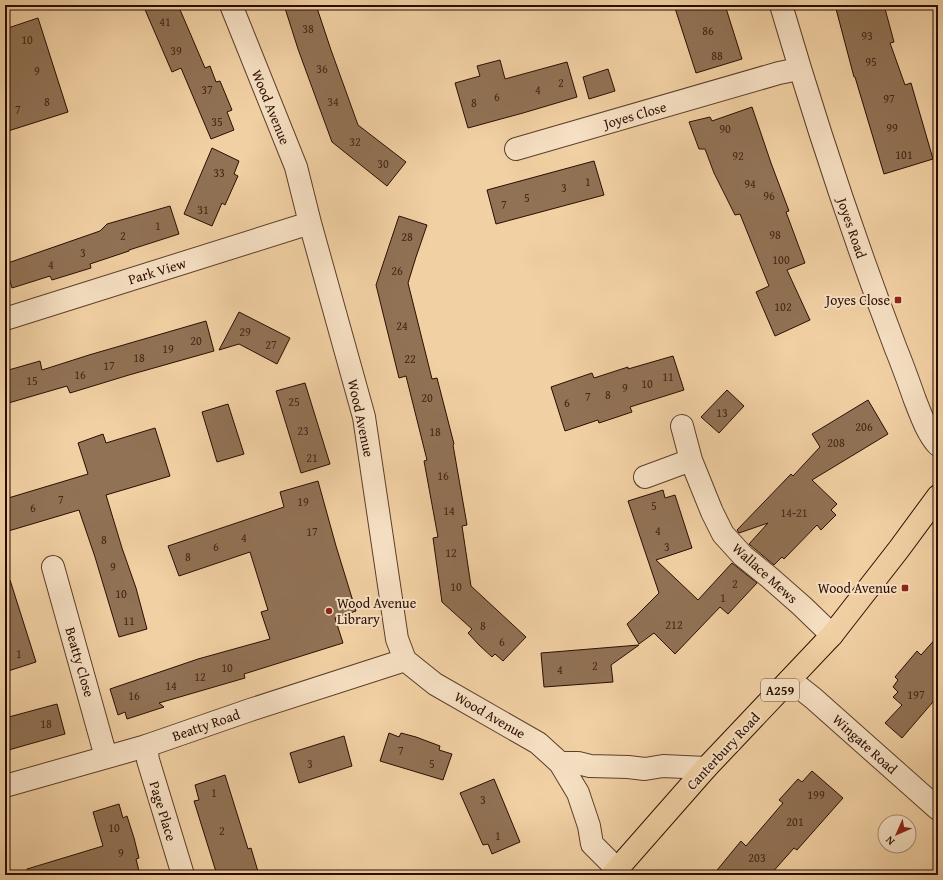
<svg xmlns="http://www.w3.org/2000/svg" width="943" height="880" font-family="'Gentium Book Plus',serif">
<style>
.building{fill:#917255;stroke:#2a0d00}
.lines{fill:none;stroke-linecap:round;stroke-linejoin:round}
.minor-casing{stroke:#5c3e29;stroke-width:24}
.tertiary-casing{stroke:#5c3e29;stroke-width:24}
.trunk-casing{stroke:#2a0d00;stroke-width:24}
.minor{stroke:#f6e0c3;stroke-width:22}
.tertiary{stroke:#f6e0c3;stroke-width:22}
.trunk{stroke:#f1d0a3;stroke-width:22}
.poi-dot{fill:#8f2418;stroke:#f6e0c3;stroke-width:1.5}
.labels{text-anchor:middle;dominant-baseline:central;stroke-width:4;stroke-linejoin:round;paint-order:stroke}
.number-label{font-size:12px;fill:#442615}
.shield{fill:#f6e0c3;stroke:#674c3a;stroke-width:1}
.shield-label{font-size:13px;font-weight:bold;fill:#2a0d00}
.street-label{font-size:14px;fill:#2a0d00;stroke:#f6e0c3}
.poi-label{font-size:14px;fill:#2a0d00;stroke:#f6e0c3;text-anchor:end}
</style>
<rect width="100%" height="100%" fill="#f1d0a3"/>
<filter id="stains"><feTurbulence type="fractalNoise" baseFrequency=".005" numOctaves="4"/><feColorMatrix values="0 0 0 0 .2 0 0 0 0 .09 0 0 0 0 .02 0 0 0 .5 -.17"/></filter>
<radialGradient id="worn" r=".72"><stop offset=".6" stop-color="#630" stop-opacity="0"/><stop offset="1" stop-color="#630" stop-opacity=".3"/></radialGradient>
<path class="building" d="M143,5h35l27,63 5,-2 6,16 4,-1 12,29 -5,2 7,18 -23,9 -30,-71 -9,4z
M284,5h32l15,45 27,75 48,37 -19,24 -55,-44 -34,-93z
M674,5h51l17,54 -46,14z
M835,5h49l10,37 -4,1 15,42 6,-2 22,76 -49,15 -29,-97h-1z
M38,18l30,94 -63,20v-103z
M500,60l5,19 62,-17 10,35 -54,16 -55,15 -13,-45 25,-7 -3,-10z
M608,69l7,22 -26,8 -6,-22z
M752,107l19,56 18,48 -3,1 19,51 -18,7 23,50 -35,16 -19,-44 13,-6 -29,-72 -5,1 -21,-42 -9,-24h-6l-10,-27 21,-5 2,4z
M212,148l27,13 -5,13 4,2 -13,29 -3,-2 -10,23 -28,-12z
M594,161l10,34 -108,29 -9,-34z
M170,206l9,28 -50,16v1l-39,13 1,4 -39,12 -2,-4 -38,12 -7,-24 95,-33 7,-7z
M399,216l28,9 -11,32 -8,26 24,96 5,-1 17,66 -1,1 14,80 -5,1 9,60 55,51 -23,24 -8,-7 -3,3 -13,-12 -11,-12 4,-4 -30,-27 -9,-64 5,-1 -14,-76 3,-1 -21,-84 -7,2 -23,-93z
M239,312l51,26 -13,26 -38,-20 -20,6z
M206,321l8,30 -85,24 -59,18 -3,-7 -62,18v-33l35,-10 2,9 47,-15z
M673,356l11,34 -54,17 2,5 -33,11 -1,-3 -33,11 -14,-44 41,-14 2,5 34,-11v2z
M305,383l25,81 -29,9 -25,-82z
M727,390l17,16 -25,27 -18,-16z
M868,400l20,34 -76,46 25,24 -6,6 5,5 -15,15 -4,-5 -33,34 -2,-2 -8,8 -25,-21 19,-21 -29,10 -2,-3 54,-56 2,2 27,-29 -8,-13z
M228,404l16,50 -27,8 -15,-50z
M155,428l15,48 -64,19 16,53 14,40 11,41 -28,8 -24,-80 -16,-47 -74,22v-33l83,-25 -10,-31 25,-9 3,9z
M318,481l18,65 20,65 -21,7 8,25 -99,31 1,4 -86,25 5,4 -37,12 -2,-7 -7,3 -8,-26 88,-30 72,-20 -9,-27 7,-2 -18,-58 -71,24 -11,-30 116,-39 -4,-15z
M663,490l2,8 10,-3 17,53 -36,12 42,40 34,-37 25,20 -29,31 -8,-7 -45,47 -21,-21 -15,11 -12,-20 9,-8 23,-23 -31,-92z
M10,580l26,82 -31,10v-91z
M938,636v60l-36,42 -17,-15 17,-18 -9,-8 5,-5 -5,-5 5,-7 -3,-3 22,-26 4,4z
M639,645l-28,20 2,17 -69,5 -3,-34z
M57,704l8,30 -60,17v-33z
M389,733l10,4 2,-4 15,4 24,9 -1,4 13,4 -9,26 -63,-19z
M344,736l8,30 -53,17 -9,-30z
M812,771l31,27 -46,52 -3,-2 -24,27h-57l28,-34 5,5 37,-43 -4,-3 19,-21 4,3z
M225,775l23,74 3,-1 8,27h-42l-23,-74 5,-1 -4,-15z
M494,779l26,63 -28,12 -4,-10 -5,1 -23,-52z
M119,804l4,14 4,-2 7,22 5,20 -3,1 3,12 -13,4h-98l-1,-6 76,-23 -10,-34z"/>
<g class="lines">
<defs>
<path id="minor" d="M231,5l65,162 14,56 54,194 33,222 8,21 30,24 103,59 22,20 18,30 11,33 3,18 25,25
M516,149l263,-76 20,-4
M5,319l305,-96
M691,460l21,52 11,22 20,22 26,21 33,29 30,29
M645,477l46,-17 -9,-34
M53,567l53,190
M790,680l23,18 125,111
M146,746l2,14 35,115
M560,763h18l12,3 38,1 17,2 18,-3 43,2
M5,786l141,-40 104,-36 155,-50"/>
<path id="tertiary" d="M781,5c34,116 72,231 115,344 7,17 13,34 19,51 6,15 12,33 23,45"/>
<path id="trunk" d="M612,875l94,-107 126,-133 67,-86 39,-53"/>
</defs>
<use href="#minor" class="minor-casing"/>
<use href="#tertiary" class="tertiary-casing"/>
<use href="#trunk" class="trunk-casing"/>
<use href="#minor" class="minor"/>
<use href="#tertiary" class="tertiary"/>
<use href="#trunk" class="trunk"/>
</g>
<g class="poi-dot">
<rect x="894" y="296" width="8" height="8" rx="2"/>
<rect x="901" y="584" width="8" height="8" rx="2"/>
<circle cx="329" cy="611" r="4"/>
</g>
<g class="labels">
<g class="number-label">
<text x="165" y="21">41</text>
<text x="308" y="28">38</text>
<text x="708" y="30">86</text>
<text x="867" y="35">93</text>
<text x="27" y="39">10</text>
<text x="176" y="50">39</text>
<text x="717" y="55">88</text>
<text x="871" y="61">95</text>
<text x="322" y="68">36</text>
<text x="37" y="70">9</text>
<text x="561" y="82">2</text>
<text x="207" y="89">37</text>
<text x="538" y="89">4</text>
<text x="497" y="96">6</text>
<text x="889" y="98">97</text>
<text x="47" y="101">8</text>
<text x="333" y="101">34</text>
<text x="474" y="102">8</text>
<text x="18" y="109">7</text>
<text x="217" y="121">35</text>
<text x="892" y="127">99</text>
<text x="725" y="128">90</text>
<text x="355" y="141">32</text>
<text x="904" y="154">101</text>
<text x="738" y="155">92</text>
<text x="383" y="163">30</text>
<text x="219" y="172">33</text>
<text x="588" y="181">1</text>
<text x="750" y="183">94</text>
<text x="564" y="187">3</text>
<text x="769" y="195">96</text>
<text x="527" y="197">5</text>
<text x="504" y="204">7</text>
<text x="203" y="209">31</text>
<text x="158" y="225">1</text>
<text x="775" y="234">98</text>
<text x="123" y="235">2</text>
<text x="407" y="236">28</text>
<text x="83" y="252">3</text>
<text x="781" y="259">100</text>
<text x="51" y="264">4</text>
<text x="397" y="270">26</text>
<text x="783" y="306">102</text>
<text x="402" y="325">24</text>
<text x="245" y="331">29</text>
<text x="196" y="340">20</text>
<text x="271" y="344">27</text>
<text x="168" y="348">19</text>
<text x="139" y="357">18</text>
<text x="410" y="358">22</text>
<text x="109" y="365">17</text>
<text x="80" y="374">16</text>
<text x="668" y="376">11</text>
<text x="32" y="380">15</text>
<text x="647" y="383">10</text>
<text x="625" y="387">9</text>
<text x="608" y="394">8</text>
<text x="588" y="396">7</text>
<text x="427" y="397">20</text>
<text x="294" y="401">25</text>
<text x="567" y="402">6</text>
<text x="722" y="412">13</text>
<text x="864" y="426">206</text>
<text x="303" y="430">23</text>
<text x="435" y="431">18</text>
<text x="836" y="442">208</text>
<text x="312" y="457">21</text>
<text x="443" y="475">16</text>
<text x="61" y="499">7</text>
<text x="303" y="501">19</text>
<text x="654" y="505">5</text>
<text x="33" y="507">6</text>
<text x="449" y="510">14</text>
<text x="794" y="512">14-21</text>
<text x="658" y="530">4</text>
<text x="312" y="531">17</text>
<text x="244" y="537">4</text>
<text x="104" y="539">8</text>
<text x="216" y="546">6</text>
<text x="667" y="546">3</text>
<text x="451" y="552">12</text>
<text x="188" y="556">8</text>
<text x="113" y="566">9</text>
<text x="735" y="583">2</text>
<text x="456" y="586">10</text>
<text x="121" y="593">10</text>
<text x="723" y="597">1</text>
<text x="129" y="620">11</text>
<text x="674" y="624">212</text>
<text x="483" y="625">8</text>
<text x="502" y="641">6</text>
<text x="19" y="653">1</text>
<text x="595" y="665">2</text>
<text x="227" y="667">10</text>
<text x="560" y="669">4</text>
<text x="200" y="676">12</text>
<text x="171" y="685">14</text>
<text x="916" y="694">197</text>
<text x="134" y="695">16</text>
<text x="46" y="723">18</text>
<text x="401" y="750">7</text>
<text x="310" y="763">3</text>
<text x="432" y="763">5</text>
<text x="214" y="792">1</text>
<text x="816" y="794">199</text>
<text x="483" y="799">3</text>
<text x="795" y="821">201</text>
<text x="114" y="827">10</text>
<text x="222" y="830">2</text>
<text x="498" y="835">1</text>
<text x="121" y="852">9</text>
<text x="757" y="857">203</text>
</g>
<rect class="shield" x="761" y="679" width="38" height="22" rx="3"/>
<g class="shield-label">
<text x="780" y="690">A259</text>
</g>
<g class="street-label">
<text transform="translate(271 107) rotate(68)">Wood Avenue</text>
<text transform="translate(635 115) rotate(-16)">Joyes Close</text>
<text transform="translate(852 228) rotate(71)">Joyes Road</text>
<text transform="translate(157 271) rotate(-17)">Park View</text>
<text transform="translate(361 418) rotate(78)">Wood Avenue</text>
<text transform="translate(765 573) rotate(42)">Wallace Mews</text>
<text transform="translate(80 662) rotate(74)">Beatty Close</text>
<text transform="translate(490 715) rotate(30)">Wood Avenue</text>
<text transform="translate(206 725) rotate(-19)">Beatty Road</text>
<text transform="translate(865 744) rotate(42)">Wingate Road</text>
<text transform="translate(723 751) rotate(-47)">Canterbury Road</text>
<text transform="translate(163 811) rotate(73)">Page Place</text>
</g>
<g class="poi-label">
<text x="890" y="300">Joyes Close</text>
<text x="897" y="588">Wood Avenue</text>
<text x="337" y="603" text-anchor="start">Wood Avenue<tspan x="337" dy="16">Library</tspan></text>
</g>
</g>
<rect width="943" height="880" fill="none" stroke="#f1d0a3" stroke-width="20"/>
<rect x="6" y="6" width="931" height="868" fill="none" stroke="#2a0d00" stroke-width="2"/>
<rect x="10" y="10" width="923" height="860" fill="none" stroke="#2a0d00"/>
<g transform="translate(897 834) rotate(225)"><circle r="19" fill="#f6e0c3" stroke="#a48c75"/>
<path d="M0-3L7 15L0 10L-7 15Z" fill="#8f2418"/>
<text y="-6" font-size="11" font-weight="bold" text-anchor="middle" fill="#2a0d00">N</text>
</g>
<rect width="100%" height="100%" filter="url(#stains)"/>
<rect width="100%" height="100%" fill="url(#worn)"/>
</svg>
